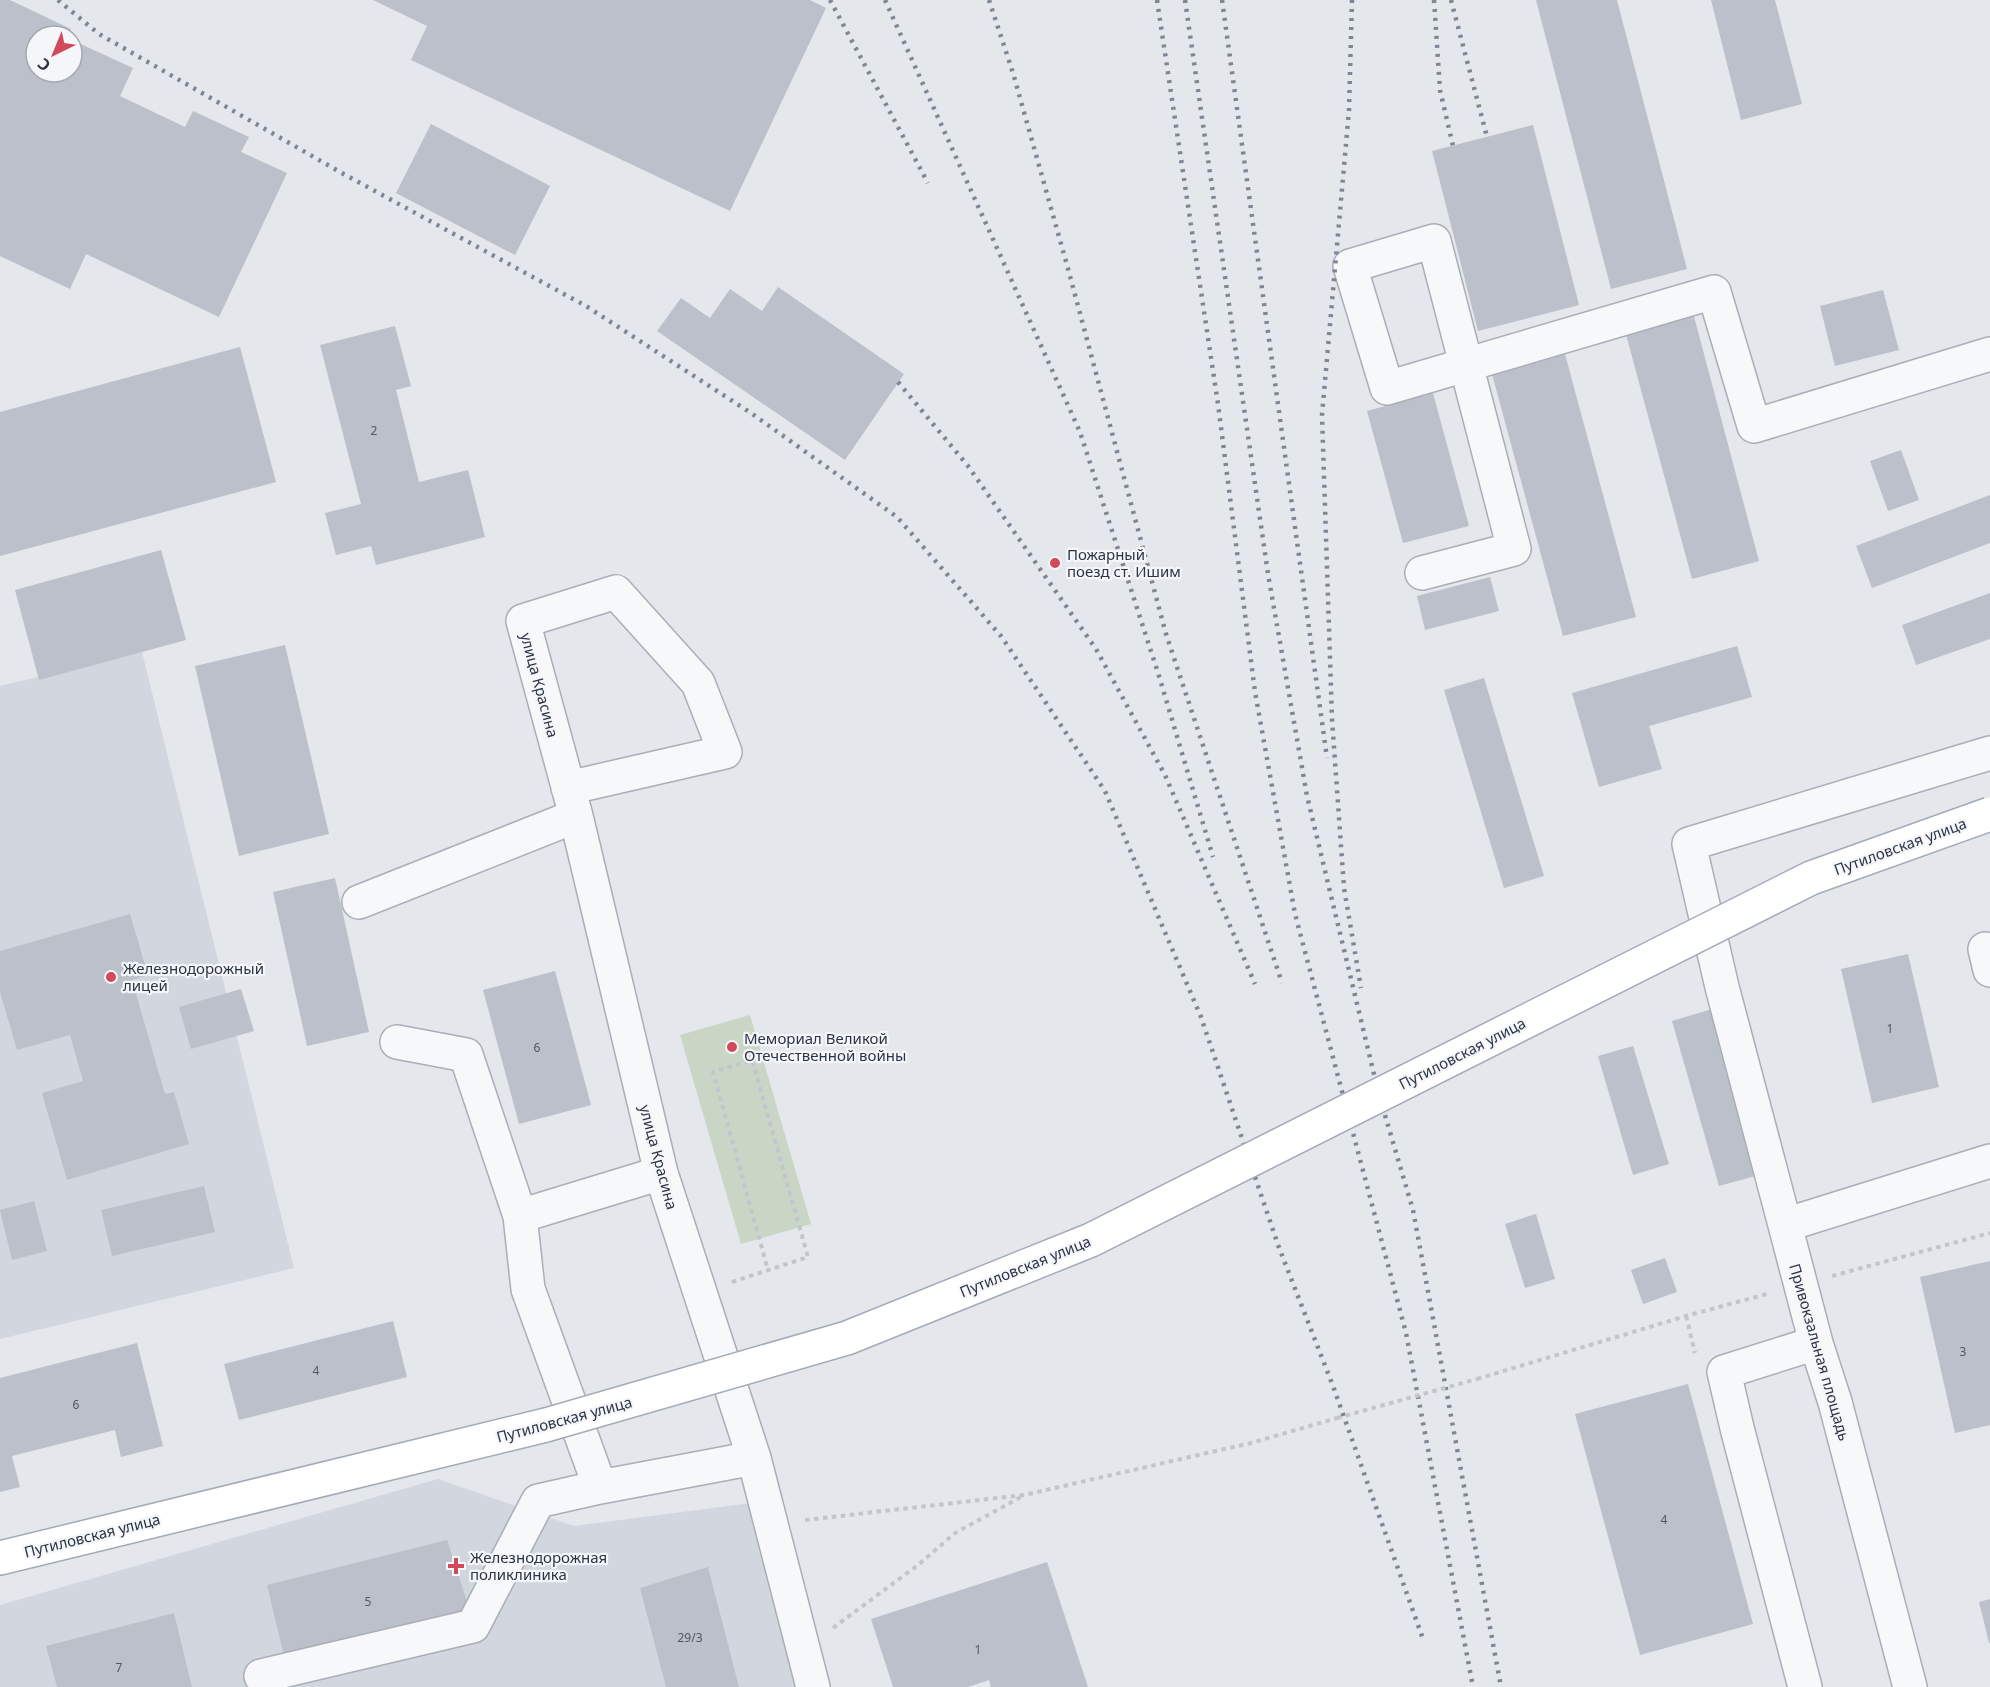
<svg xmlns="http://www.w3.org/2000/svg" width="1990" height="1687" font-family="'Noto Sans',sans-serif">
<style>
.built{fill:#d2d6de}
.green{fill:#c9d6c5}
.building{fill:#bbc0ca}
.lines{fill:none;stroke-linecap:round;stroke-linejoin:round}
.minor-casing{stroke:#a9aeb7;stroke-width:36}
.major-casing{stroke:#a3abb8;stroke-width:36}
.path{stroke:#c2c5cb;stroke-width:4;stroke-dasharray:4.5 4.5;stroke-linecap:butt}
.minor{stroke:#f7f8fa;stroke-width:33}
.major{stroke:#fff;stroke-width:33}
.rail{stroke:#7d8696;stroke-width:4.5;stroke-dasharray:3 6;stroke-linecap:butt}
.major-bridge-casing{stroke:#a3abb8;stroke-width:36;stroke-linecap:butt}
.path-bridge{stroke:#c2c5cb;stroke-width:4;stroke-dasharray:4.5 4.5;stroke-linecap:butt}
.major-bridge{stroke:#fff;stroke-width:33}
.poi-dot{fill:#d1495b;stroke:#f4f6f9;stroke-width:2}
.labels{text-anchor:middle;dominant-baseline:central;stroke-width:4.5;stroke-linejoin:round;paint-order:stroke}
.number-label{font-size:12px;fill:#4f5766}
.poi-label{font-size:15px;fill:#2b3445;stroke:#f4f6f9;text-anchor:start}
.street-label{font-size:15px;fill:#2b3445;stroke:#f4f6f9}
</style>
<rect width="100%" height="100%" fill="#e4e7ec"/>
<path class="built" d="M142,652l152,616 -294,71v-653z
M438,1479l136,47 185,-24 50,185h-809v-82z"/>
<path class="green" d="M750,1015l61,209 -70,20 -61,-209z"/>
<path class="building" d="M0,0h10l61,29 -3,7h-32v36h36v-32l61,28 -13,28 65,31 8,-16 56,26 -8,15 46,21 -68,144 -133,-63 -16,35 -70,-33z
M373,0h437l16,8 -96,203 -319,-151 16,-34z
M1536,0h81l70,269 -76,20z
M1711,0h64l27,104 -61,16z
M431,124l119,62 -35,69 -119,-62z
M1533,125l46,180 -101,26 -46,-180z
M778,287l126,87 -59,86 -188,-129 24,-33 29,20 20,-29 32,22z
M1883,290l16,60 -64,16 -15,-60z
M1692,309l67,252 -67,18 -68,-252z
M395,326l16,60 -15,4 23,92 49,-12 17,67 -109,28 -5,-19 -35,9 -11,-42 36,-9 -41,-159z
M240,347l36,135 -276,74v-144z
M1565,354l71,263 -73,19 -71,-262z
M1433,393l36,133 -66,17 -36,-132z
M1901,450l18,50 -31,11 -18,-50z
M1990,495v48l-118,45 -16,-42z
M161,550l25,90 -147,40 -24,-90z
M1490,577l9,34 -74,19 -8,-34z
M1990,593v46l-74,26 -14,-40z
M285,645l44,189 -90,22 -44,-190z
M1737,646l15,51 -103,29 13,43 -63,18 -27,-94z
M1484,678l60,198 -40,12 -60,-198z
M335,878l34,154 -62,14 -34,-154z
M130,914l18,61 -16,5 33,114 9,-2 15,52 -122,36 -25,-87 41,-12 -13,-46 -53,15 -17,-58v-41z
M1908,954l31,133 -67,16 -31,-134z
M555,971l36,134 -72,19 -36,-134z
M241,989l13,42 -63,18 -12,-42z
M1712,1009l47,166 -40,11 -47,-165z
M1633,1046l36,118 -36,11 -35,-119z
M204,1186l11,46 -103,24 -11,-46z
M34,1201l13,50 -35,9 -12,-50z
M1536,1214l19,65 -30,9 -20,-64z
M1665,1258l12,34 -34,12 -12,-34z
M1990,1261v164l-35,8 -35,-156z
M393,1321l14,56 -168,43 -15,-56z
M137,1343l26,103 -42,11 -6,-27 -103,26 8,31 -20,5v-114z
M1688,1384l65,240 -113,31 -65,-241z
M447,1540l25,77 -186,47 -19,-79z
M1047,1562l41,125h-97l-2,-7 -21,7h-75l-22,-68z
M708,1567l31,120h-73l-26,-99z
M1990,1599v44h-1l-10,-41z
M174,1613l18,74h-135l-11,-41z"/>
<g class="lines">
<defs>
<path id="minor" d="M1422,573l92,-24 -80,-308 -84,25 37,122 327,-96 40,134 236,-72
M568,788l157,-36 -27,-69 -82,-91 -93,29 53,195 85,357 93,285 59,229
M359,902l217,-86
M1985,949l5,21
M397,1042l69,13 54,161 8,73 72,198 154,-29
M520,1216l141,-43
M1785,1225l205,-64
M261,1676l212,-50 65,-125 62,-14
M1805,1687l-68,-259 -13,-56 92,-29
M1910,1687l-75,-285 -19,-59 -31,-118 -63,-238 -33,-143 301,-91"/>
<path id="major" d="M0,1558l546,-133"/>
</defs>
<use href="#minor" class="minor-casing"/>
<use href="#major" class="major-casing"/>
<path class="path" d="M1832,1276l158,-43
M732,1282l76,-25 -56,-197 -39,12 55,198
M1686,1316l9,37
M1477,1379l209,-63 81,-22
M805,1520l219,-25 227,-52 86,-25
M833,1628l85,-63 37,-32 66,-36"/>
<use href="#minor" class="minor"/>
<use href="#major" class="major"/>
<path class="rail" d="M58,0l41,34 241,138 246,134 165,107 146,104 104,119 104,155 96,226 77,228 55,141 90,253
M830,0l98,183
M885,0l195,432 79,244 54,181
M989,0l24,73 54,192 99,369 116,349
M1157,0l61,404 37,288 40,222 111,419 67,354
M1185,0l83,574 39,222 72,299 34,115 88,477
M1222,0l105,758
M1352,0l-3,110 -27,305 10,304 12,169 17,100
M1434,0l6,90 13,56
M1451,0l36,137
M898,382l70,84 128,183 69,126 90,209"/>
<defs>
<path id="major-bridge" d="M546,1425l301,-87 244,-98 720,-362 179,-64"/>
</defs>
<use href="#major-bridge" class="major-bridge-casing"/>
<path class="path-bridge" d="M1337,1418l140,-39"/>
<use href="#major-bridge" class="major-bridge"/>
</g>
<g class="poi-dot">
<circle cx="1055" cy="563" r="6"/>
<circle cx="111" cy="977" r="6"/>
<circle cx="732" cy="1047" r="6"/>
<path d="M453 1557h6v6h6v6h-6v6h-6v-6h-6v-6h6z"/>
</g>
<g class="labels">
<g class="number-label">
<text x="374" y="430">2</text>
<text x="1890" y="1028">1</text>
<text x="537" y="1047">6</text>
<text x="1963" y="1351">3</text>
<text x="316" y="1370">4</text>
<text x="76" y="1404">6</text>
<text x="1664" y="1519">4</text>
<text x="368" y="1601">5</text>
<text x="690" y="1637">29/3</text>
<text x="978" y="1649">1</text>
<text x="119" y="1667">7</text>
</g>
<g class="poi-label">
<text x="1067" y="554">Пожарный<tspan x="1067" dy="17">поезд ст. Ишим</tspan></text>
<text x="123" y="968">Железнодорожный<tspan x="123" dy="17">лицей</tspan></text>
<text x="744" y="1038">Мемориал Великой<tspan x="744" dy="17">Отечественной войны</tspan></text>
<text x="470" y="1557">Железнодорожная<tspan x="470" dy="17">поликлиника</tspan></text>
</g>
<g class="street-label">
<text transform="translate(540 685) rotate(75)">улица Красина</text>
<text transform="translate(1900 846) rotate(-20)">Путиловская улица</text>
<text transform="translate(1462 1053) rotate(-27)">Путиловская улица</text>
<text transform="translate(659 1157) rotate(75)">улица Красина</text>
<text transform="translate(1025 1266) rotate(-22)">Путиловская улица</text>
<text transform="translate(1820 1352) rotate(74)">Привокзальная площадь</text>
<text transform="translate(564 1419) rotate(-15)">Путиловская улица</text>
<text transform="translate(92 1535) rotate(-14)">Путиловская улица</text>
</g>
</g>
<g transform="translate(54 54) rotate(223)"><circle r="28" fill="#f4f6f9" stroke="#a4a8b1" stroke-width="1.5"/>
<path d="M0-4.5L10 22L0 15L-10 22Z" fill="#d1495b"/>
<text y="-9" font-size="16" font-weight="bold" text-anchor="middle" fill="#2b3445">С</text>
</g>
</svg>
